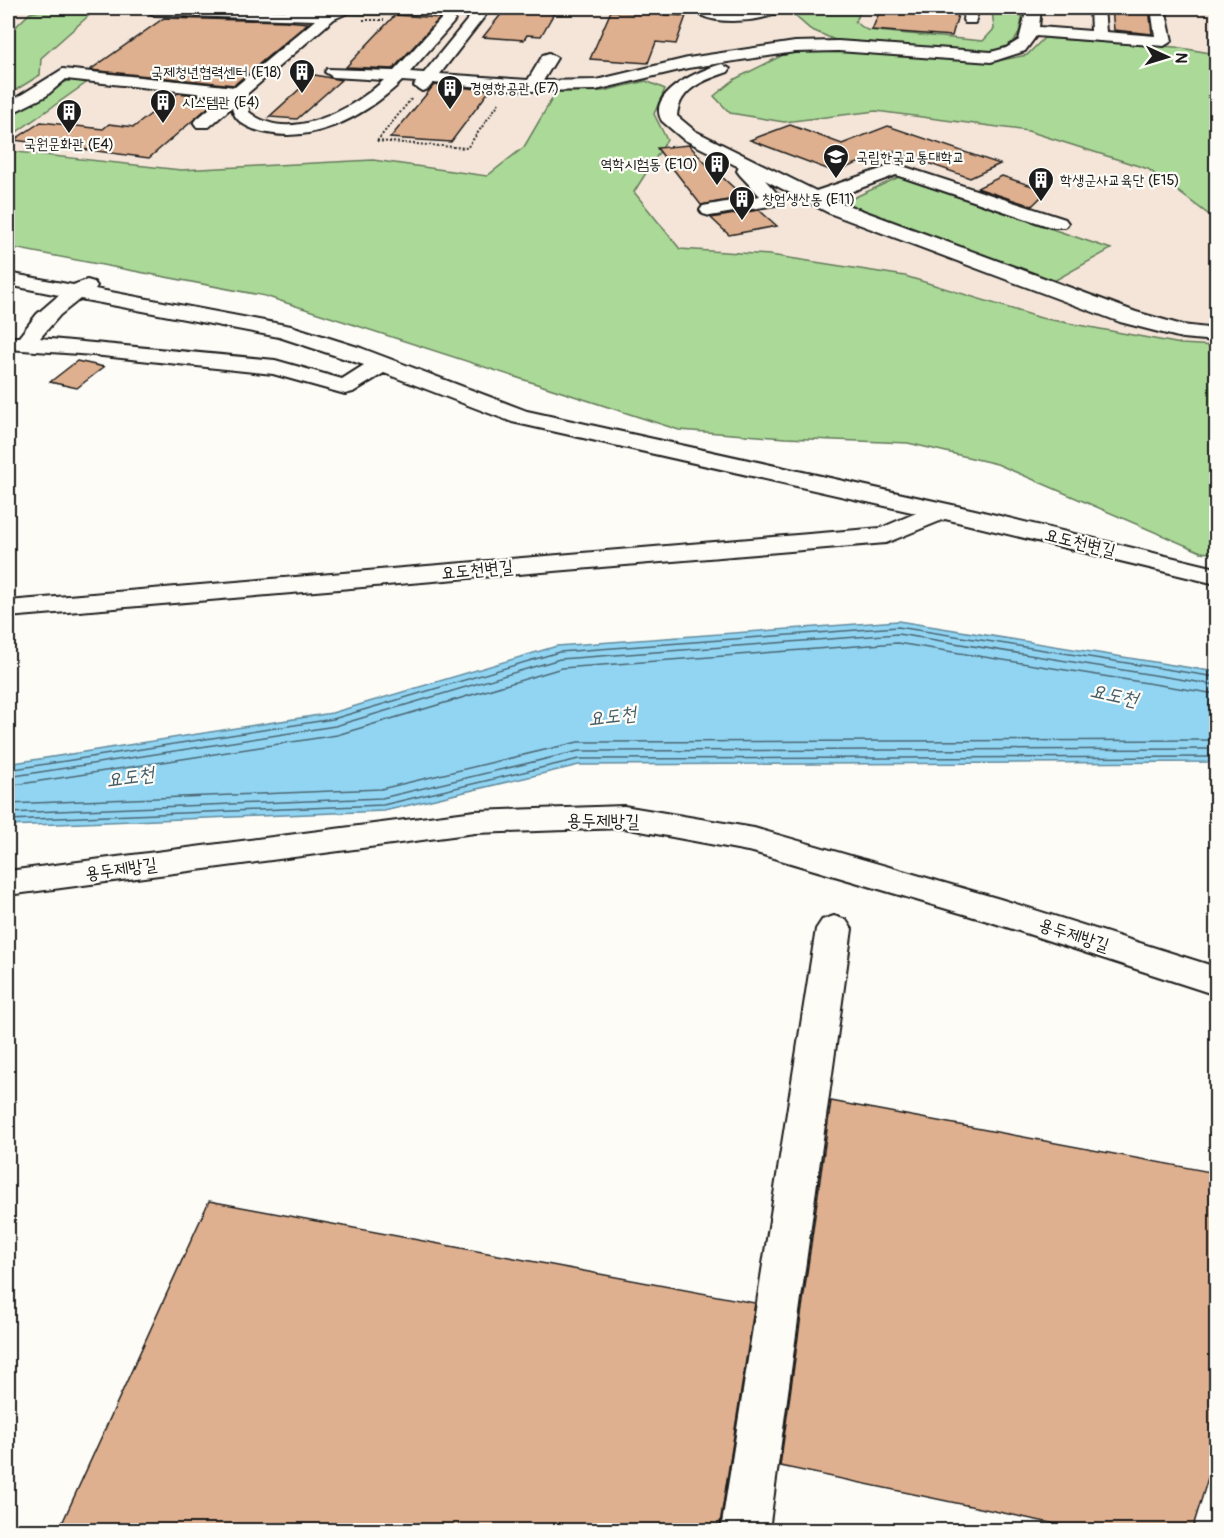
<svg xmlns="http://www.w3.org/2000/svg" width="1224" height="1538" font-family="Pangolin,'Poor Story',sans-serif">
<style>
.built{fill:#f4e5d8}
.green{fill:#abd998;stroke:#647a5a;stroke-width:1.5}
.water{fill:#91d5f3;stroke:#628b9d;stroke-width:1.5}
.lines{fill:none;stroke-linecap:round;stroke-linejoin:round}
.shore{stroke:#4b6672;stroke-width:1.5}
.building{fill:#deb08f;stroke:#1c1c1c;stroke-width:1.5}
.minor-casing{stroke:#1c1c1c;stroke-width:4}
.path{stroke:#1c1c1c;stroke-width:2;stroke-dasharray:2 2;stroke-linecap:butt}
.minor{fill:#fdfcf7;fill-rule:evenodd}
.labels{text-anchor:middle;dominant-baseline:central;stroke-width:4.5;stroke-linejoin:round;paint-order:stroke}
.far-poi-label{font-size:15px;fill:#1c1c1c;stroke:#fdfcf7;text-anchor:start}
.street-label{font-size:18px;fill:#1c1c1c;stroke:#fdfcf7}
.water-label{font-size:20px;font-style:italic;fill:#455d67;stroke:#fdfcf7}
</style>
<rect width="100%" height="100%" fill="#fdfcf7"/>
<filter id="ink" filterUnits="userSpaceOnUse"><feTurbulence type="fractalNoise" baseFrequency=".0167" numOctaves="2"/><feDisplacementMap in="SourceGraphic" scale="12" xChannelSelector="R" yChannelSelector="G"/><feConvolveMatrix kernelMatrix="1 2 1 2 8 2 1 2 1" color-interpolation-filters="sRGB"/></filter>
<g filter="url(#ink)">
<path class="built" d="M8,8h1208v46l-41,-7 -148,8 -35,7 -153,-13 -55,73 92,-11 76,8 76,12 120,38 68,51v126l-35,-2 -140,-26 -271,-63 -91,-6 -45,-57 -103,-9 -158,-23 -192,10 -173,-19v-13l26,-19 8,-22 -21,13 -13,5z"/>
<path class="green" d="M54,8h76l-36,3 -53,47 -1,17 -32,20v-61l22,-21z
M358,8h114l-7,8c-42,-3 -81,1 -123,-2z
M843,8l18,3 -6,11 12,8 116,11 11,-12 -2,-19 -13,-2h44c-2,28 -5,37 -34,45l-145,-9 -34,-15 -16,-14 -1,-6z
M1044,38l131,9 41,7v166l-68,-51 -120,-38 -152,-20 -92,11 -54,-9 -16,-17 21,-17 52,-26 52,-4 153,13 35,-7z
M77,79l12,2 -81,57v-23c25,-9 42,-32 69,-36z
M646,81l19,8 -11,25 13,26 -33,52 46,57 90,6 135,21 136,42 140,26 35,2v208l-15,-2 -204,-88 -89,-21 -123,-5 -106,-8 -414,-134 -257,-49v-96l173,19 192,-10 114,16 37,-29 32,-55 47,-1z
M899,177l212,72 -57,32 -214,-77z"/>
<path class="water" d="M898,621l318,51v90l-637,3 -195,46 -376,15v-62l324,-51 225,-67z"/>
<g class="lines">
<path class="shore" d="M8,770l325,-51 226,-67 339,-25 318,50
M8,777l327,-51 225,-67 338,-25 318,51
M8,786l329,-51 225,-67 335,-25 319,51
M8,804l373,-15 197,-47 638,-2
M8,813l374,-15 197,-47 637,-2
M8,820l375,-15 196,-46 637,-2"/>
</g>
<path class="building" d="M506,8h51l-16,28 -14,-1 -3,5 -41,-3z
M881,8h79l-8,28 -80,-6z
M1112,8h37l3,26 -38,-4z
M611,11l75,5 -10,28 -20,-2 -8,21 -58,-4z
M395,15l45,3 -47,51 -47,-2z
M164,18l122,3 22,2 -74,62 -144,-15z
M315,75l26,5 -44,39 -28,-2z
M434,85l56,5 -39,52 -61,-4z
M178,93l41,5 -70,60 -135,-18 27,-18 62,7 6,-5 25,3z
M790,125l52,19 46,-18 112,38 -30,14 -79,-28 -56,22 -85,-32z
M689,145l29,32h4l22,20 -43,8 -44,-57z
M1002,176l45,15 -15,15 -55,-18z
M759,210l18,16 -48,9 -18,-17z
M77,361l27,6 -27,21 -27,-6z
M831,1101l385,72v279l-24,78h-108l-304,-64z
M209,1201l546,102 -36,227h-660z"/>
<g class="lines">
<defs>
<path id="minor" d="M150,8l177,3 9,-3h18l-2,3 -18,8 -86,74 1,19c40,33 104,-3 135,-32l-51,-3 -8,-5 2,-3 67,2 49,-54h10l2,3 -2,3 -43,49 14,1 53,-65h14l-51,66 88,6 15,-25 6,-2 8,5 -14,23 53,-1 92,-22 107,-16 43,-1 153,11 15,-4 13,-8 8,-32h14l-2,19 52,4 -1,-23h14l2,24 49,4 -4,-28h14l7,33 -8,5 -128,-10 -11,15 -34,11 -153,-11 -43,1 -107,16 -92,22 -64,1 -99,-8 -5,6 -6,2 -8,-5 2,-4 -14,-1c-39,37 -94,67 -149,48 -10,-4 -20,-11 -21,-22l-23,20h-12l-3,-4 3,-4 27,-23 -158,-17 -20,17 -38,19v-12l55,-34 172,18 80,-67 -161,-5 -7,-4z
M767,8h17c-11,14 -74,18 -85,5 10,-10 50,2 68,-5z
M965,8h14l-4,15h-10l-2,-3z
M722,64l8,5 -2,3c-23,8 -49,16 -51,44l18,15 121,60 80,-27 169,55 3,4 -3,4h-14l-155,-52 -65,24 305,113 46,13 34,4v12l-34,-3 -62,-16 -291,-109 -64,-33 18,20 -2,4 -71,12 -7,-2 -3,-4 3,-4 57,-10 -20,-21 -3,-4 2,-4 -56,-28 -21,-18c-17,-29 41,-52 60,-57z
M8,273l65,12 14,-5 7,2 3,4 -2,3 196,37 70,22 166,63 448,99 241,58v16l-271,-65 -59,24 -878,74v-16l873,-73 35,-15 -404,-91 -128,-49 -31,19 -8,2 -72,-20 -180,-19 -85,-6v-12h11l18,-23 22,-19 -51,-10zM80,299l199,38 85,28 -22,14 -67,-19 -235,-22 20,-23z
M624,806l130,22 246,71 216,68v28l-225,-73 -238,-70 -129,-24 -149,5 -467,62v-24l467,-60z
M834,916l12,4 6,9 -83,601h-48l95,-601 6,-9z"/>
</defs>
<use href="#minor" class="minor-casing"/>
<path class="path" d="M363,20h21
M377,141l90,7 32,-45
M377,141l35,-43"/>
<use href="#minor" class="minor"/>
</g>
</g>
<defs>
<symbol id="building-pin" viewBox="-11 -11 22 30"><path d="M0 17L-7.5 6A9.5 9.5 0 1 1 7.5 6Z" fill="#1c1c1c" stroke="#fdfcf7"/><path d="M-4-6H4V6H1V3H-1V6H-4ZM-2.5-4.3h1.7v1.8h-1.7ZM.8-4.3h1.7v1.8H.8ZM-2.5-1h1.7V.8h-1.7ZM.8-1h1.7V.8H.8Z" fill="#fff"/></symbol>
<symbol id="university-pin" viewBox="-11 -11 22 30"><path d="M0 17L-7.5 6A9.5 9.5 0 1 1 7.5 6Z" fill="#1c1c1c" stroke="#fdfcf7"/><path d="M0-5L7-2L0 1L-7-2ZM-4 1L0 2.5L4 1V4Q0 6-4 4Z" fill="#fff"/></symbol>
</defs>
<g fill-rule="evenodd">
<use href="#building-pin" x="287" y="57" width="30" height="40"/>
<use href="#building-pin" x="435" y="73" width="30" height="40"/>
<use href="#building-pin" x="148" y="87" width="30" height="40"/>
<use href="#building-pin" x="54" y="97" width="30" height="40"/>
<use href="#university-pin" x="821" y="142" width="30" height="40"/>
<use href="#building-pin" x="702" y="149" width="30" height="40"/>
<use href="#building-pin" x="1026" y="165" width="30" height="40"/>
<use href="#building-pin" x="727" y="184" width="30" height="40"/>
</g>
<g class="labels">
<g class="far-poi-label">
<text x="282" y="72" text-anchor="end">국제청년협력센터 (E18)</text>
<text x="470" y="88">경영항공관 (E7)</text>
<text x="182" y="102">시스템관 (E4)</text>
<text x="69" y="144" text-anchor="middle">국원문화관 (E4)</text>
<text x="856" y="157">국립한국교통대학교</text>
<text x="698" y="164" text-anchor="end">역학시험동 (E10)</text>
<text x="1060" y="180">학생군사교육단 (E15)</text>
<text x="762" y="199">창업생산동 (E11)</text>
</g>
<g class="street-label">
<text transform="translate(1080 543) rotate(14)">요도천변길</text>
<text transform="translate(477 570) rotate(-5)">요도천변길</text>
<text transform="translate(603 821) rotate(1)">용두제방길</text>
<text transform="translate(121 869) rotate(-8)">용두제방길</text>
<text transform="translate(1074 935) rotate(18)">용두제방길</text>
</g>
<g class="water-label">
<text transform="translate(1114 695) rotate(12)">요도천</text>
<text transform="translate(612 716) rotate(-7)">요도천</text>
<text transform="translate(130 777) rotate(-8)">요도천</text>
</g>
</g>
<rect width="1224" height="1538" fill="none" stroke="#fdfcf7" stroke-width="30"/>
<rect x="15" y="15" width="1194" height="1508" fill="none" stroke="#1c1c1c" stroke-width="2" filter="url(#ink)"/>
<g transform="translate(1167 57) rotate(94)" stroke="#fdfcf7" stroke-width="4.5" paint-order="stroke">
<path d="M0-4.5L10 22L0 15L-10 22Z" fill="#1c1c1c"/>
<text y="-9" font-size="16" font-weight="bold" text-anchor="middle" fill="#1c1c1c">N</text>
</g>
</svg>
